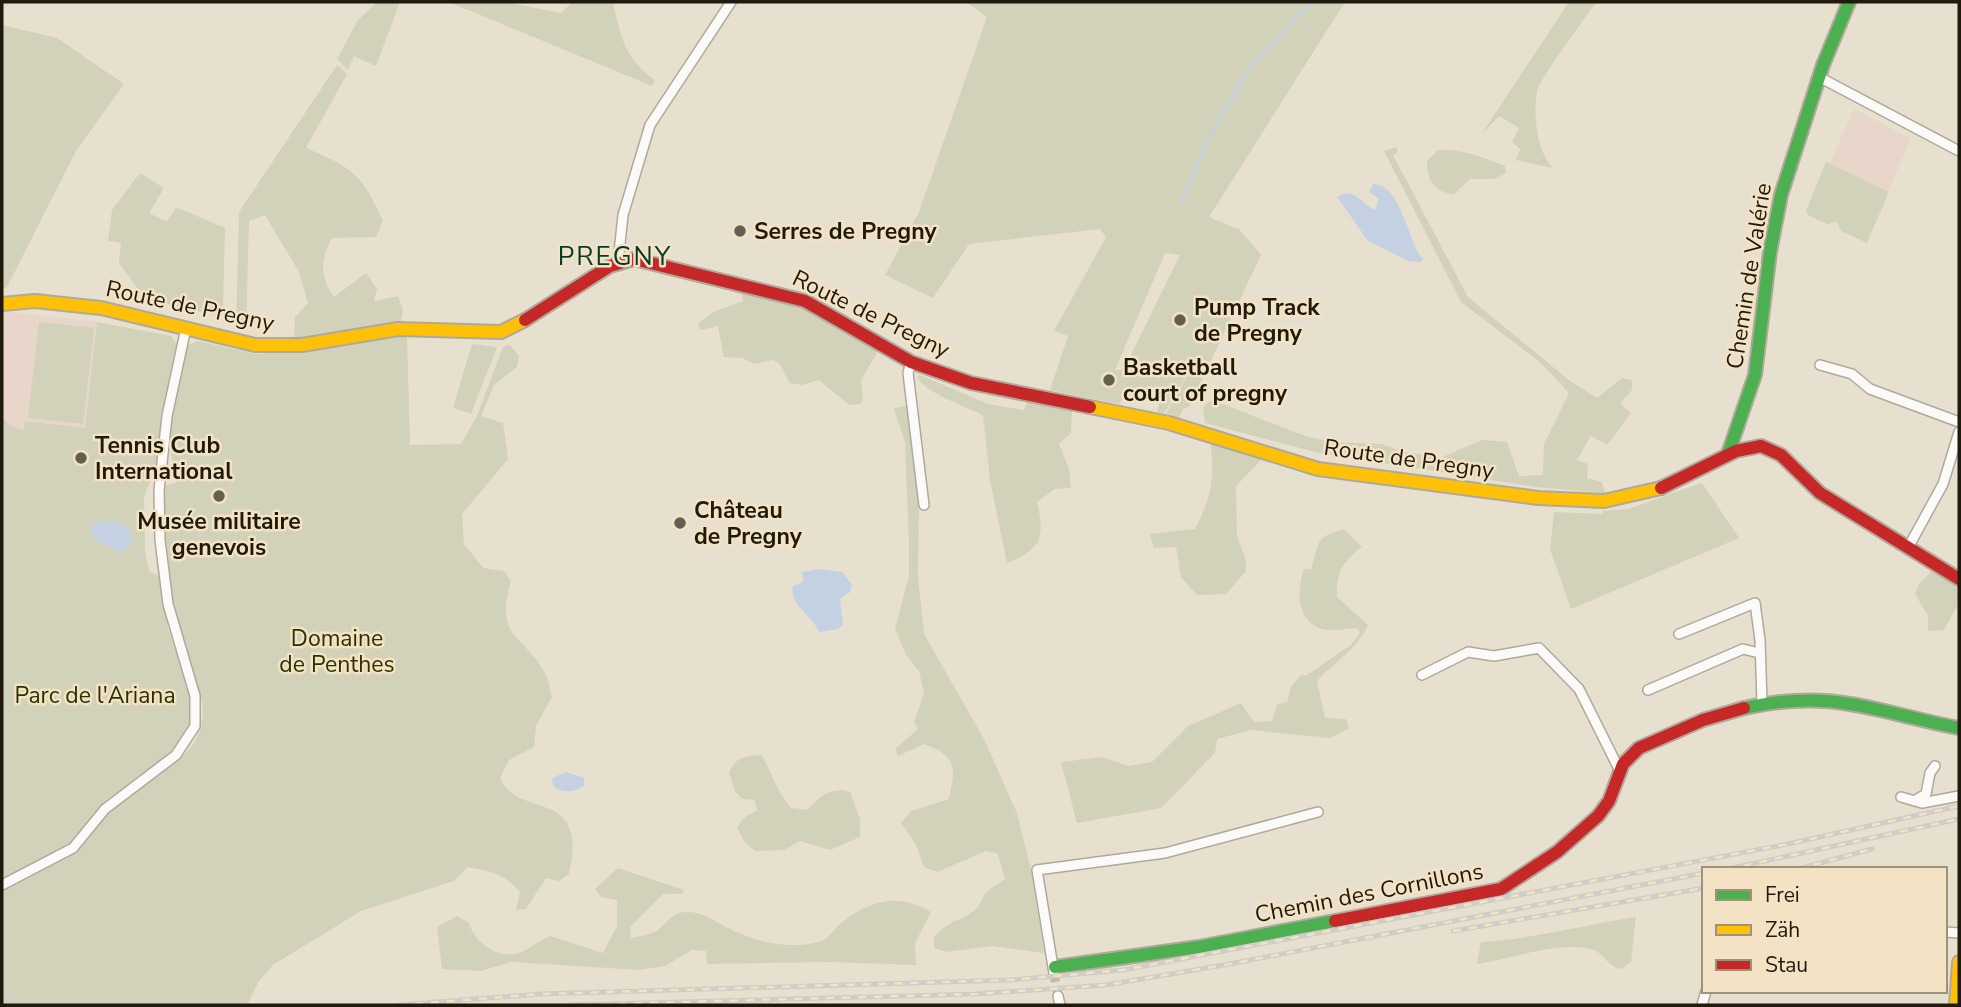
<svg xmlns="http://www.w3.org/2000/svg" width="1961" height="1007" font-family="'Nunito Sans',sans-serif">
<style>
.education{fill:#e7d6c9}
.green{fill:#d2d1b9;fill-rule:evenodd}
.water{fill:#c3d1e3}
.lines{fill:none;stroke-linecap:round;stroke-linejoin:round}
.stream{stroke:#c3d1e3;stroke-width:2.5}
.street-tunnel{stroke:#c0b8a8;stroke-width:9;stroke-dasharray:9 4.5;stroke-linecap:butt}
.street-casing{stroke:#afa99b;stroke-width:12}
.fast-casing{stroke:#afa99b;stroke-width:16}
.slow-casing{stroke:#afa99b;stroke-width:16}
.jam-casing{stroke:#afa99b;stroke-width:16}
.street{stroke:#fcfaf8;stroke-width:9}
.fast{stroke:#4caf50;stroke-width:12}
.slow{stroke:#ffc107;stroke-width:12}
.jam{stroke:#c62828;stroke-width:12}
.rail-casing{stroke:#cfcdc8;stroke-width:5}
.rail{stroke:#f3e3c4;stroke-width:2.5;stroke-dasharray:8;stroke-linecap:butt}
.poi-dot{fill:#655f51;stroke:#f3e3c4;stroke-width:2.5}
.labels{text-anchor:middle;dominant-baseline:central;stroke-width:5;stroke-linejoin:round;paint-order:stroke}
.poi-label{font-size:23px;font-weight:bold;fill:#1f190e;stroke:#f3e3c4;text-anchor:start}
.street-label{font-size:23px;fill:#1f190e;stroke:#f3e3c4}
.park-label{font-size:23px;fill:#2d3101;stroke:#f3e3c4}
.quarter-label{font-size:26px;letter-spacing:2px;fill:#01392a;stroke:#f3e3c4}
</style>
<rect width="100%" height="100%" fill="#e8e0ce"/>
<path class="education" d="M1854,109l57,30 -44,100 -58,-29z
M2,311l95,11 -12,106 -60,-7 -1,9 -22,21z"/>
<path class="green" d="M377,2h23l-24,64 -22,-10 -6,14 -11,-11 21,-39z
M449,2h57l55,11 11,-11h41c8,35 11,56 42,78l-3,6z
M966,2h379l-136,215 31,13 21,25 -72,152 -6,2 -4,8 -13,-3 38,-69 -40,69 -7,-2 3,-12 -29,-12 -12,16 -69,-14 18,-54 -14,-5 52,-94 -6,-8 -131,15 -36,54 -48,-23 34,-63 68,-195zM1165,253l15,2 -54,110 -5,5h-6z
M1569,2h27c-10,15 -57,77 -59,90 -4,23 0,60 16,76l-37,-8 4,-11 -8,-7 7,-14 -20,-12 -18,19z
M2,25l55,13 67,46 -48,67 -69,136 -5,3z
M337,65l10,9 -41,74c47,20 56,26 77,73l-7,16 -44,1c-12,20 -12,40 2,59l32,-24 11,16 -3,12 24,-5 5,13 -2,12 -107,18 1,-22 13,-14 -9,-31 -34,-57 -16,6 -3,110 -10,-3 3,-116z
M1396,147l2,5 -5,3 75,142 102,84 27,17 25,-20 10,2v10l-12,13 11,10 -24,32 -16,-9 -14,24 11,4 -1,14 15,4 3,11 -69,-6 -217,-34 -114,-30 -2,-16 9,-7 96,37 25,5 49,2 18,7 40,7 42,-18 25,2 12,34 24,-1 1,-31 25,-51 -28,-30 -80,-61 -77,-151z
M1438,150c23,-1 46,7 67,16l1,7 -12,6h-24l-16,15c-19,-1 -28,-15 -27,-33z
M1826,162l63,30 -22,51 -26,-12 -4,-10 -9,3 -19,-8 -3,-5z
M140,173l24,15 -15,25 18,9 9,-15 49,21 -2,80 -5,8 -73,-17 -26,-36 2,-20 -13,-2 4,-31z
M741,288l68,21 65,39 3,5 -16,27 2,20 -3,4 -11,1 -30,-25 -17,5 -12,-2 -11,-20 -7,-3 -18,4 -12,-6 -18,-1 -6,-31 -18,4 -2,-6 15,-12 30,-11z
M39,322l55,6 -11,96 -55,-6z
M97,322l74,14 6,9 -21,121 -12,31 1,53 4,21 10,5 9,53 25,70 -2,27 -23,32 -61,41 -35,43 -70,38v-462l10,9 12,3 1,-9 60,7z
M407,336l3,109 51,-1 16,-28 26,-69 6,-3 10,12 -2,11 -23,18 -13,31 22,7 5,36 -46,55 2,30 19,24 21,3 7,10c-17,59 13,52 35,94 3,6 4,15 6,22l-16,29 -2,21 -25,13 -9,18c19,43 89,7 69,96l-10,7 -13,-3 -20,31 -10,1 4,-17c-13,-19 -31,-22 -52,-26l-14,14 -93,30 -88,54 -14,16 -12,24h-245v-116c23,-14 49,-23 71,-37 18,-12 27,-35 43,-48 35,-30 98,-48 85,-106 -26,-73 -38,-134 -37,-212l13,-4 -9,-42 17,-93 12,-6 60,13 109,-16 6,2z
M472,344l25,3 -26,67 -18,-6z
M920,375l68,29 36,6 4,-10 44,11 -1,22 -12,11 10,25 2,19 -16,1 -18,13c8,35 5,47 -30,61l-17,-83 -7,-65c-16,-8 -61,-23 -66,-39z
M907,406l12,104 -1,67 6,57 60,105 33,74 15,61 12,79 -52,-7 -46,6 -12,-4v-10c13,-18 26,-16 41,-28 6,-5 6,-12 12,-18 5,-5 13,-9 18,-13l-7,-25 -12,-3 -49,21 -13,-5 -8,-22 -15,-22 10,-12 38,-12c7,-32 8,-43 -25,-55l-26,12 -3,-7 23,-20 -4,-8 10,-27 -5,-23 -13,-16 -11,-26 14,-53v-31l-4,-102 -11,-35z
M1210,440l53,18 -27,28 1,51 9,23v11l-20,23 -29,1 -16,-18 -5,-30 -22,1 -4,-14 45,-5c17,-32 20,-53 15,-89z
M1702,483l37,55 -168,71 -21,-60 4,-37 49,2v-3l25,-2z
M1344,529l18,18c-20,15 -26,26 -25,50l31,28c-11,24 -33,37 -51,56l8,37 21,1 3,9 -19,10 -79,-8 -34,9 -2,14 -54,55 -84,15 -16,-61 42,-5 25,9 24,-4 36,-36 53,-23 13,19 18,-1 5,-16 10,-3 4,-15 10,-12h6l44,-30 9,-12 -3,-5c-11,1 -28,4 -38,0 -23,-10 -22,-40 -15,-59h7c9,-25 1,-31 33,-40z
M1934,569l25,19v15l-15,27 -16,1v-15l-13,-22 4,-10z
M762,755l18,38 11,15 16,2c13,-14 24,-24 43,-18l10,27v18l-30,13 -30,-9 -16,9 -29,1 -11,-10 -7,-14 9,-11 12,-6 -4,-10 -12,-1 -7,-8 -6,-18c6,-16 16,-17 33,-18z
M618,868l66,22 -2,4h-19l-33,33 1,11c8,-2 18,-3 25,-7 12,-7 14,-19 31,-19 15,0 26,8 39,15 29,15 61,23 93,15 8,-2 14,-11 20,-17 30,-25 57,-33 92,-13l-16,31 1,22 -87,-3 -122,2 -1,-13 -14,-1 -27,16 -25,4 -129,-8 -30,9 -39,-2 -5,-42 20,-11 12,7c5,20 31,38 52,29 10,-4 19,-12 29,-16l53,17 14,-27v-26l-16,-3 -6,-8z
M1636,917l-5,45 -9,7c-15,-2 -18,-17 -31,-20 -32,-8 -80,10 -114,15l4,-22c52,-3 103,-17 155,-25z"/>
<path class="water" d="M1373,184c29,0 36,62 50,75l-2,3 -12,-1 -41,-20 -31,-44c17,-11 24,7 38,13l4,-11 -10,-7z
M111,521l11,2 9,9c4,10 -2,16 -11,20l-21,-10 -9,-10 5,-10z
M820,569l22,3 10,13 -2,7 -10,7 3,26 -5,4 -19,3c-6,-17 -30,-26 -26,-46l10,-4 -1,-10z
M566,772l18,6v8c-9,6 -22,8 -31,0l-1,-8z"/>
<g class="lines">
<path class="stream" d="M1180,203l32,-71 39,-67 61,-63"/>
<path class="street-tunnel" d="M1054,973l4,23"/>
<defs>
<path id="street" d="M1819,77l140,74
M618,262l5,-47 27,-90 81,-123
M911,362l-3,11 16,132
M1820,365l32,9 18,15 89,33
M1909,546l34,-62 16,-52
M1679,634l76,-31 5,37 2,63
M1422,675l46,-23 26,4 45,-8 40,41 41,82
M1648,690l95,-41 16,4
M1901,797l21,6 37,-7
M1914,801l12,-7 4,-21 5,-7
M2,885l71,-37 32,-39 71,-54 19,-29v-30l-27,-92 -8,-64 -1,-49 8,-75 19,-88
M1945,932l14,1
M1054,973l-17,-103 128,-17 153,-41
M1058,996l2,9
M1702,1005l4,-14"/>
<path id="fast" d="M1728,454l27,-79 15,-123 11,-57 42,-130 26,-63
M1744,708c89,-20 131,4 215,20
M1055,967l144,-20 136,-26"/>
<path id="slow" d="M2,304l33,-3 66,7 154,37h47l96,-16 103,3 24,-12
M1090,407l79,16 149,46 220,29 66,3 57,-13
M1956,1005l3,-43"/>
<path id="jam" d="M525,320l85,-54 24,-7 171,42 106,61 60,21 119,24
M1661,488l75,-37 25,-5 20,9 39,38 139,86
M1335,921l166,-32 56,-37 41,-36 11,-15 14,-37 16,-16 64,-28 41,-12"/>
</defs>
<use href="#street" class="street-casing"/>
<use href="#fast" class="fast-casing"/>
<use href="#slow" class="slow-casing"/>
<use href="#jam" class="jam-casing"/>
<use href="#street" class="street"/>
<use href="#fast" class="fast"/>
<use href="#slow" class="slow"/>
<use href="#jam" class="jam"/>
<defs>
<path id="rail" d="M1728,869l231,-50
M1798,869l74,-20
M1453,931l251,-43
M399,1005l141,-11 470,-14 113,-10 665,-126 171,-38
M570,1005l406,-11 130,-9 118,-20 480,-92"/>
</defs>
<use href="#rail" class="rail-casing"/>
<use href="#rail" class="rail"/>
</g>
<g class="poi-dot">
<circle cx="740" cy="231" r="7"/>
<circle cx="1180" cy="320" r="7"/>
<circle cx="1109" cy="380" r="7"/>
<circle cx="81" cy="458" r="7"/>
<circle cx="219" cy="496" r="7"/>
<circle cx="680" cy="523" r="7"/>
</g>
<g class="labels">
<g class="poi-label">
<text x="754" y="231">Serres de Pregny</text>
<text x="1194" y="307">Pump Track<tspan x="1194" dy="26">de Pregny</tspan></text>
<text x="1123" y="367">Basketball<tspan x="1123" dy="26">court of pregny</tspan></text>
<text x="95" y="445">Tennis Club<tspan x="95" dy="26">International</tspan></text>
<text x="694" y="510">Château<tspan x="694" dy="26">de Pregny</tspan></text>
<text x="219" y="521" text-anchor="middle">Musée militaire<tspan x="219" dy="26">genevois</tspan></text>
</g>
<g class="street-label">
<text transform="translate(1749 276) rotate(-81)">Chemin de Valérie</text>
<text transform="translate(190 306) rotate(12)">Route de Pregny</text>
<text transform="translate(871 314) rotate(26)">Route de Pregny</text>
<text transform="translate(1409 459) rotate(8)">Route de Pregny</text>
<text transform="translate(1369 893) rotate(-11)">Chemin des Cornillons</text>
</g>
<g class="park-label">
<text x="337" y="638">Domaine<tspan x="337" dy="26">de Penthes</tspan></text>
<text x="95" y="695">Parc de l'Ariana</text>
</g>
<g class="quarter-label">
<text x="615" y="256">PREGNY</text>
</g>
</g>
<rect width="1961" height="1007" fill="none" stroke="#1f190e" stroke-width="7"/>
<rect x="1702" y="867" width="245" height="126" fill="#f3e3c4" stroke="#9e927b" stroke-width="2"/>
<rect x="1716" y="890" width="35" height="10" fill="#4caf50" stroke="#9e927b" stroke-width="2"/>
<text x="1765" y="902" font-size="21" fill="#1f190e">Frei</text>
<rect x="1716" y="925" width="35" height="10" fill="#ffc107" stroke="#9e927b" stroke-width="2"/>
<text x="1765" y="937" font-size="21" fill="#1f190e">Zäh</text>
<rect x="1716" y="960" width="35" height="10" fill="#c62828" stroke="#9e927b" stroke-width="2"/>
<text x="1765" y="972" font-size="21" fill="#1f190e">Stau</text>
</svg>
